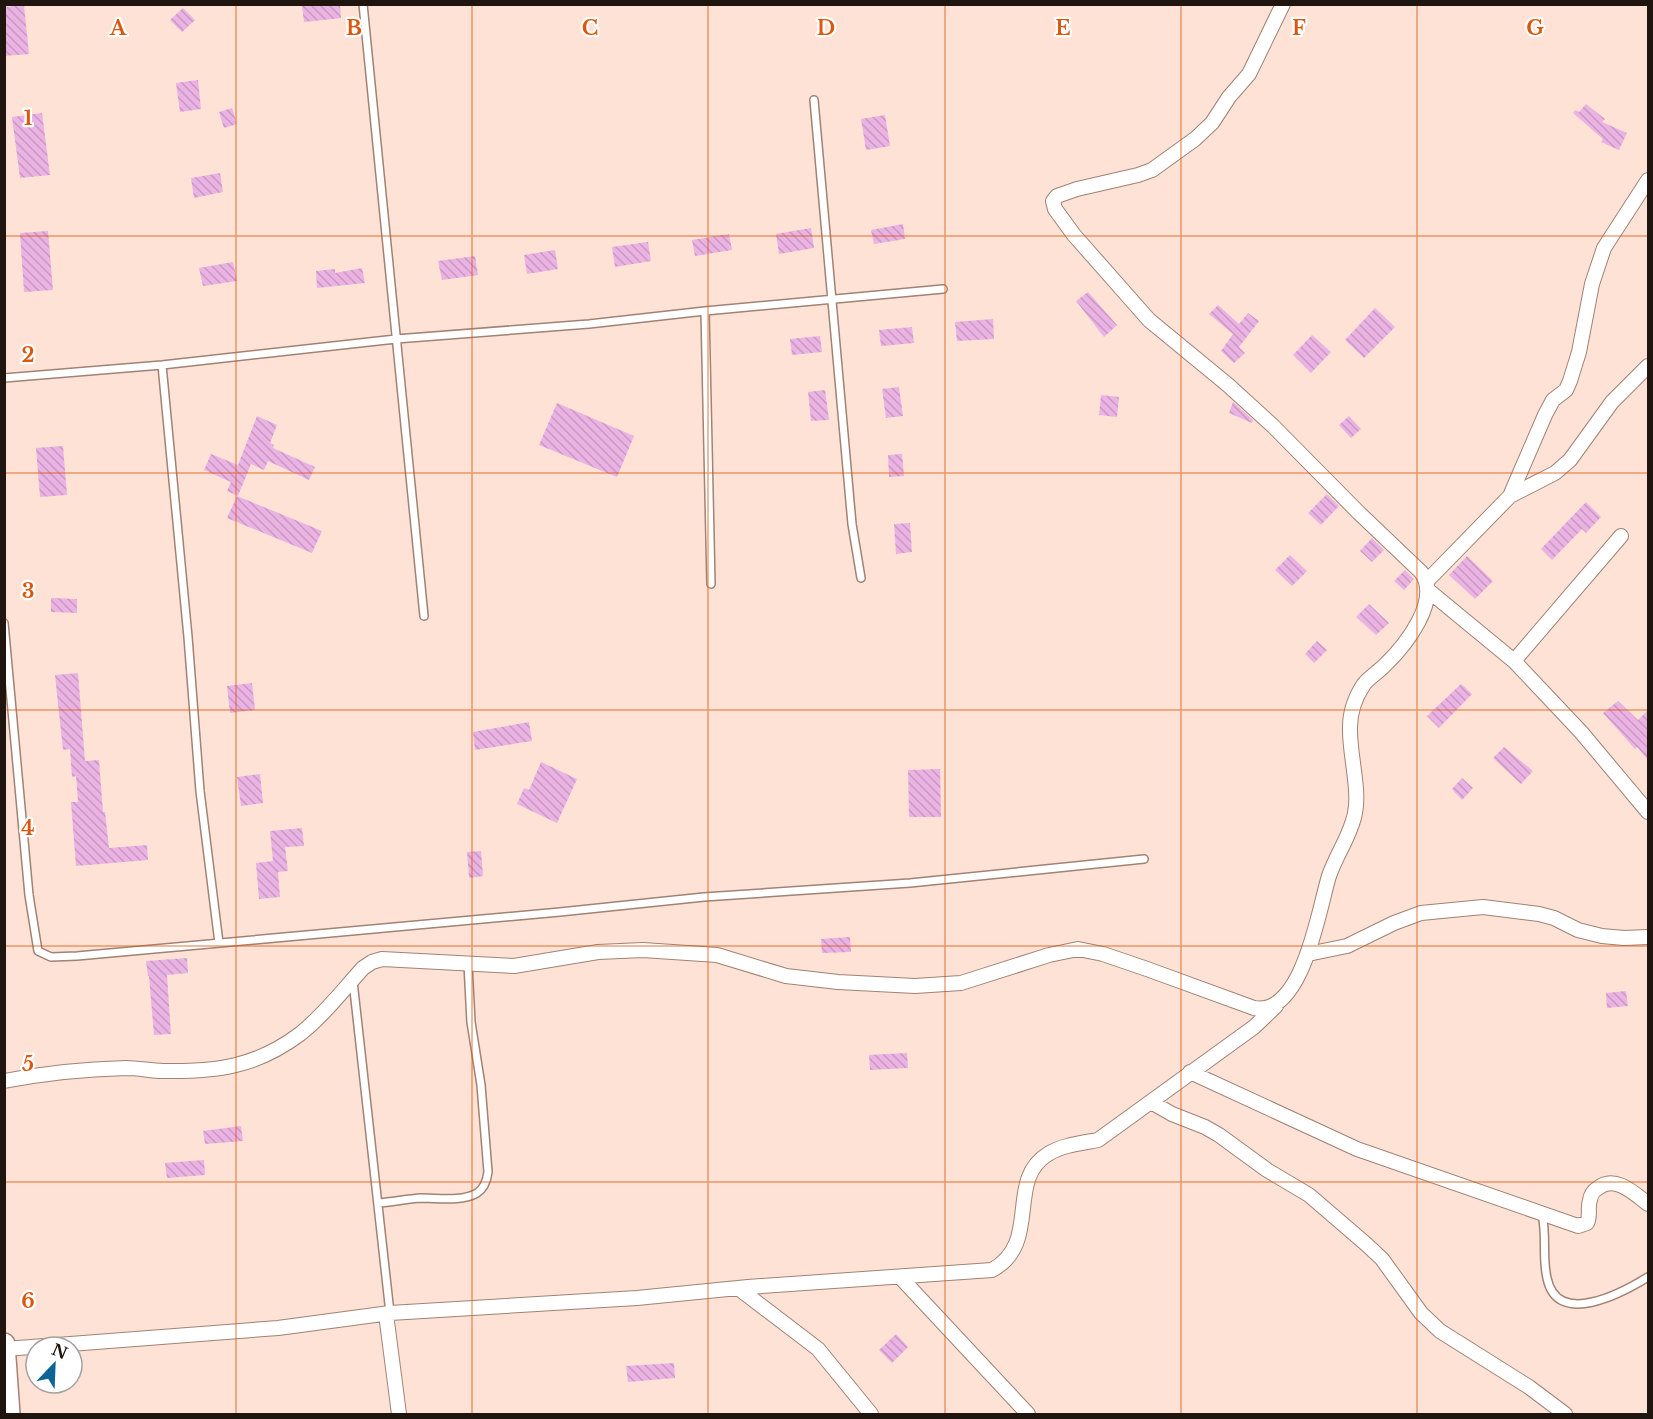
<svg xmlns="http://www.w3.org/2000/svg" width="1653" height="1419" font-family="'Libre Baskerville',serif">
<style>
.building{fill:url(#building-back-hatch)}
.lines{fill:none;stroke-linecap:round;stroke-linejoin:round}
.service-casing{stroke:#a18274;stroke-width:10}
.minor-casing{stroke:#a18274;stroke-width:16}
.primary-casing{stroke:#a18274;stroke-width:24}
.service{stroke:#fff;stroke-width:7}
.minor{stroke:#fff;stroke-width:14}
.primary{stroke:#fff;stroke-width:21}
.grid{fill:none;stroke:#de560c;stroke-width:1.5;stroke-opacity:0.55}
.grid-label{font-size:20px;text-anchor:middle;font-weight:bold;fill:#de560c;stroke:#fff;stroke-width:4.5;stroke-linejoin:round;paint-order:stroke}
</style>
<defs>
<pattern id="building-back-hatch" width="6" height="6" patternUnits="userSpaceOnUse" patternTransform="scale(1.5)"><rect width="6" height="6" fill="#eab3e4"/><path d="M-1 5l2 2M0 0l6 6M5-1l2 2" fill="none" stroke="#c899c2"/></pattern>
</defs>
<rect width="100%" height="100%" fill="#fde2d5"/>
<path class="building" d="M317,4h23l1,14 -37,4 -2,-16z
M24,5l5,49 -25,2v-49z
M183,8l12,12 -13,12 -12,-12z
M198,80l3,29 -21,3 -4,-29z
M1586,104l19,15 -3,3 25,11 -8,17 -18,-8 2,-3 -30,-26 2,-3 4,2z
M232,108l5,16 -13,4 -5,-16z
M42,113l8,62 -30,3 -8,-61z
M885,115l5,31 -24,4 -5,-31z
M220,173l3,19 -29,6 -3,-20z
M903,224l2,15 -31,5 -3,-14z
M811,228l3,20 -35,6 -3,-20z
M48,231l5,59 -29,2 -4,-59z
M729,234l3,16 -37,6 -3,-16z
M648,242l3,19 -36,6 -3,-20z
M555,250l3,19 -31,5 -3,-19z
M475,256l3,19 -36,5 -4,-19z
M233,262l4,19 -34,5 -4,-18z
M362,268l3,15 -48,5 -1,-17 19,-2v4z
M1088,292l29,33 -13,12 -28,-36z
M1218,305l21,19 9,-11 11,8 -20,26 6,6 -11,10 -13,-12 12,-17 -24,-20z
M1375,308l20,19 -31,31 -19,-18z
M993,319l1,20 -37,2 -2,-19z
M912,327l2,16 -33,3 -2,-16z
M1312,335l19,17 -20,21 -18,-18z
M820,336l2,16 -30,3 -2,-16z
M899,387l4,29 -17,2 -4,-29z
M825,390l4,30 -18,1 -3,-29z
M1101,395l18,2 -2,20 -18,-2z
M1233,402l20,18 -1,3 -23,-10z
M557,403l77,33 -17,41 -78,-32z
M257,416l20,9 -7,18 4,2 -1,3 42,19 -6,13 -41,-19 -4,9 -13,-6 -13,32 -11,-5 4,-9 -27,-12 7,-16 27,11z
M1349,416l12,13 -10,9 -12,-13z
M63,446l4,49 -27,2 -4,-49z
M902,454l2,22 -15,1 -1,-22z
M1327,494l12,12 -18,19 -13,-12z
M237,496l85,35 -10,22 -85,-35z
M1586,502l15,15 -15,16 -4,-4 -30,31 -11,-11z
M910,523l2,29 -16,2 -2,-30z
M1372,538l12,12 -12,12 -12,-11z
M1290,555l17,16 -15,15 -17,-16z
M1467,556l26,25 -18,18 -26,-24z
M1405,570l9,9 -10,11 -10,-9z
M51,598l26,1v14l-26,-1z
M1369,604l20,19 -13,12 -20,-18z
M1317,641l10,9 -13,13 -9,-9z
M78,673l7,88 14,-1 4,52h2l4,36 38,-3 1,15 -72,6 -5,-64h7l-2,-26 -4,1 -2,-28 -7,1 -8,-75z
M252,683l3,27 -25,3 -3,-27z
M1461,684l11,10 -33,34 -12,-12z
M1618,701l20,19 10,-10v50l-11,-13 -2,2 -32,-36z
M529,722l3,19 -57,9 -2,-18z
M1504,747l29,24 -12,13 -28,-26z
M541,762l36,17 -20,44 -40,-19 7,-16 5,2z
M940,769l1,48h-32l-1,-47z
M260,774l3,29 -22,3 -4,-29z
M1462,778l11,10 -11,12 -10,-11z
M302,828l2,18 -19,1 3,24 -10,1 2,25 -21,2 -3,-36 17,-2 -3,-30z
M481,851l2,25 -14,2 -2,-26z
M850,937l1,15 -29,1 -1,-14z
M187,958l1,15 -21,2 4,59 -17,1 -5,-59h-1l-2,-15z
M1626,991l2,15 -21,2 -1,-15z
M907,1053l1,15 -38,2 -1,-15z
M241,1126l2,15 -38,3 -2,-13z
M204,1160l1,15 -38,3 -2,-15z
M896,1334l12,13 -16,16 -13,-13z
M674,1363l1,15 -47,4 -2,-16z"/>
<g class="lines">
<defs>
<path id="service" d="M363,4l61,612
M814,100l38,424 9,54
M705,311l6,273
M162,365l26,272 12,154 19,152
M4,378l158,-13 234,-26 193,-15 116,-13 238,-22
M4,623l25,272 9,56 13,6 26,-1 483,-44 144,-15 206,-14 234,-24
M353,981l37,332
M378,1203c14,-1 29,-4 43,-5 17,0 41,4 56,-5 8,-5 10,-13 11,-21l-7,-87 -10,-63 -3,-58
M1542,1214c5,22 0,43 5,64 10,50 75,15 101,-1"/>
<path id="minor" d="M1510,496l35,-81 8,-15 13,-10 4,-9 9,-29 13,-68 12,-36 44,-68
M1427,581l83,-85 45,-23 15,-13 42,-58 36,-36
M1429,591l85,70 67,71 67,80
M1514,661l107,-125
M1308,954l39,-8 47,-23 27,-10 62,-6 56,7 15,4 24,12 24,6 22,2 24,-1
M1190,1072l167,77 221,77 9,-3c4,-8 0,-15 3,-23 1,-6 3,-9 8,-12 17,-14 37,6 50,16
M4,1081c41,-8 81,-12 122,-13 13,0 25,3 37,3 53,1 93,-4 137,-37 24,-19 43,-44 63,-66l9,-6 10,-3 132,7 84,-14 45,-2 74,5 69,21 52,6 77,4 46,-3 88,-28 29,-6 25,5 44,15 107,39c49,9 65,-100 75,-132 7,-21 22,-41 26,-63 5,-24 -6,-61 -5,-86 0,-15 6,-31 14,-43 6,-7 14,-12 20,-18 21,-20 58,-66 37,-94l-62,-59 -86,-87 -45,-41 -79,-65 -75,-85 -19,-26 -2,-8 4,-5 20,-7 61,-14 14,-5 43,-31 17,-16 17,-26 20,-23 34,-70
M1151,1102l21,12 33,13 14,8 48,35 42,25 57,49 16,15 39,54 19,18 89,56 36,27
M901,1278l127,136
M738,1288l80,61 53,65
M386,1314l13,100
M5,1349l273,-21 112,-15 247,-15 111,-11 244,-17c50,-27 13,-90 56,-116 14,-9 34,-11 50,-14l156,-113 22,-21"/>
<path id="primary" d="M4,1344l5,70"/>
</defs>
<use href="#service" class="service-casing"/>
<use href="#minor" class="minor-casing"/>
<use href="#primary" class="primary-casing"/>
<use href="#service" class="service"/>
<use href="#minor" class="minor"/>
<use href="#primary" class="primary"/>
</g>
<path class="grid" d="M236,4v1410M472,4v1410M708,4v1410M945,4v1410M1181,4v1410M1417,4v1410M4,236h1644M4,473h1644M4,710h1644M4,946h1644M4,1182h1644"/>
<g class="grid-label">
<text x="118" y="35">A</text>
<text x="354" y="35">B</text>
<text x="590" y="35">C</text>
<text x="826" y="35">D</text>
<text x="1063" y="35">E</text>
<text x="1299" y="35">F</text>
<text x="1535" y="35">G</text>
<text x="28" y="125">1</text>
<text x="28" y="362">2</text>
<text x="28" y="598">3</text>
<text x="28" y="835">4</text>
<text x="28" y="1071">5</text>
<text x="28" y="1308">6</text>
</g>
<rect width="1653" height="1419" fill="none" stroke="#20140f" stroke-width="12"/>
<g transform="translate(54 1365) rotate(23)"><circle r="28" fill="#ffffff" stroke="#a6a19f" stroke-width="1.5"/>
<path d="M0-4.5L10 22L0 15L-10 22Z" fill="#0c6595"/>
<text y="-9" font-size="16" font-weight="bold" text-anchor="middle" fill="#20140f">N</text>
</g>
</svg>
